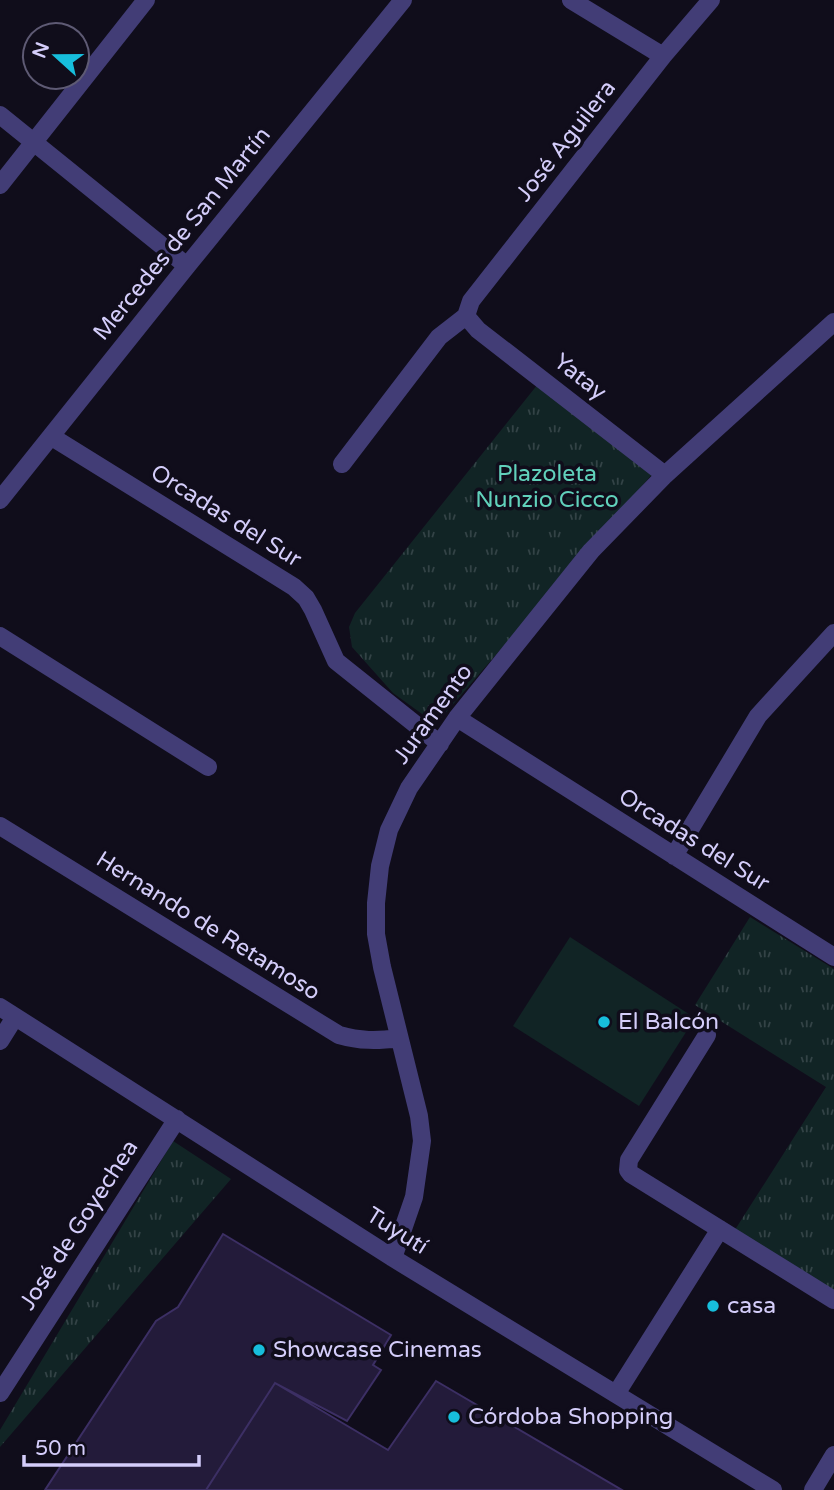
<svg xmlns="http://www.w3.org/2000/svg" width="834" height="1490" font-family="'Varela Round',sans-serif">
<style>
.grass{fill:url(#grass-tufts)}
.pitch{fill:#112425}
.building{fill:#231b3a;stroke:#3c2f64;stroke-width:2}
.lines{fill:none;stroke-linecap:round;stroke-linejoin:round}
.minor{stroke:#423d76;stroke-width:18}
.poi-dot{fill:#17bedc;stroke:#100d1b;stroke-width:2.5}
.labels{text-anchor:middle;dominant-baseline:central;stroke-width:7;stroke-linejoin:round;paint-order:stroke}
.street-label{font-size:23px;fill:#d4cdfa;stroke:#100d1b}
.park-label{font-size:23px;fill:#61d1bb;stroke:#100d1b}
.poi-label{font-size:23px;fill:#d4cdfa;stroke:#100d1b;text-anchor:start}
</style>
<defs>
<pattern id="grass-tufts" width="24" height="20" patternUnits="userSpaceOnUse" patternTransform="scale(1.75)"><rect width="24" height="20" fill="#112425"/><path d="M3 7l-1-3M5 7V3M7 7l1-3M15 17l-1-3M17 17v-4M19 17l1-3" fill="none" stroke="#334346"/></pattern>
</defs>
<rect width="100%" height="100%" fill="#100d1b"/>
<path class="grass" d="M542,379l112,93 -218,252 -43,-31 -41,-46 -3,-20 6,-14z
M750,917l84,52v326l-103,-59 95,-149 -131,-82z
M173,1141l58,38 -231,268v-17z"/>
<path class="pitch" d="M570,937l125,81 -56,88 -126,-80z"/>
<path class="building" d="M223,1234l168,101 -18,30 8,5 -34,51 -72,-38 -69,107h-161l111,-169 22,-14z
M436,1381l186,109h-416l69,-107 113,67z"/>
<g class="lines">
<path class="minor" d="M571,0l92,56
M0,115l187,151
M0,185l146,-185
M466,316l5,-15 192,-245 48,-56
M466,316l12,14 187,145
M52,437l242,150 12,11 7,12 23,51 104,83
M342,464l97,-127 27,-21
M0,500l187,-234 216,-266
M0,636l208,131
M457,718l377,239
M0,826l339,209c21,6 38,6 60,3
M674,856l84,-140 76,-83
M0,1007l393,251 380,232
M707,1035l-78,125 -1,10 3,4 203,126
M0,1041l15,-24
M393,1258l21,-61 8,-56 -3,-25 -37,-149 -6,-33v-31l4,-37 9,-36 20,-42 48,-70 134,-167 74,-76 169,-153
M0,1393l177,-274
M616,1394l104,-165
M813,1490l21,-35"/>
</g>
<g class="poi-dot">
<circle cx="604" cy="1022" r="7"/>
<circle cx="713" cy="1306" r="7"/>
<circle cx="259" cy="1350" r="7"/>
<circle cx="454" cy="1417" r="7"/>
</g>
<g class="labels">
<g class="street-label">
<text transform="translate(566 141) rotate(-52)">José Aguilera</text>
<text transform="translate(182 234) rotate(-51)">Mercedes de San Martín</text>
<text transform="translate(580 377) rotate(38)">Yatay</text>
<text transform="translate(226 516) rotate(32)">Orcadas del Sur</text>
<text transform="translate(433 714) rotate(-54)">Juramento</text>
<text transform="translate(694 840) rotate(32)">Orcadas del Sur</text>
<text transform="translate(208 926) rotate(32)">Hernando de Retamoso</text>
<text transform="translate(79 1225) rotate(-57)">José de Goyechea</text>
<text transform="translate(397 1231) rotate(32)">Tuyutí</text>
</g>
<g class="park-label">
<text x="547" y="474">Plazoleta<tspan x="547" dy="26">Nunzio Cicco</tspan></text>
</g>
<g class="poi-label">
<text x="618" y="1022">El Balcón</text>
<text x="727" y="1306">casa</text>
<text x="273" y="1350">Showcase Cinemas</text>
<text x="468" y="1417">Córdoba Shopping</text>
</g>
</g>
<g transform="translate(56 56) rotate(291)"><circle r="33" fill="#100d1b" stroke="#5e5a74" stroke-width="2"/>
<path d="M0-5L12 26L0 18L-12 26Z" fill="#17bedc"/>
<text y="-10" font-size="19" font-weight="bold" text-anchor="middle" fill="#d4cdfa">N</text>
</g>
<path d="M24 1455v10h175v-10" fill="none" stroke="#d4cdfa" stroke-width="3.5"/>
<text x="35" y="1455" font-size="21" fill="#d4cdfa" stroke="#100d1b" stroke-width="5" paint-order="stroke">50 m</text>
</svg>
